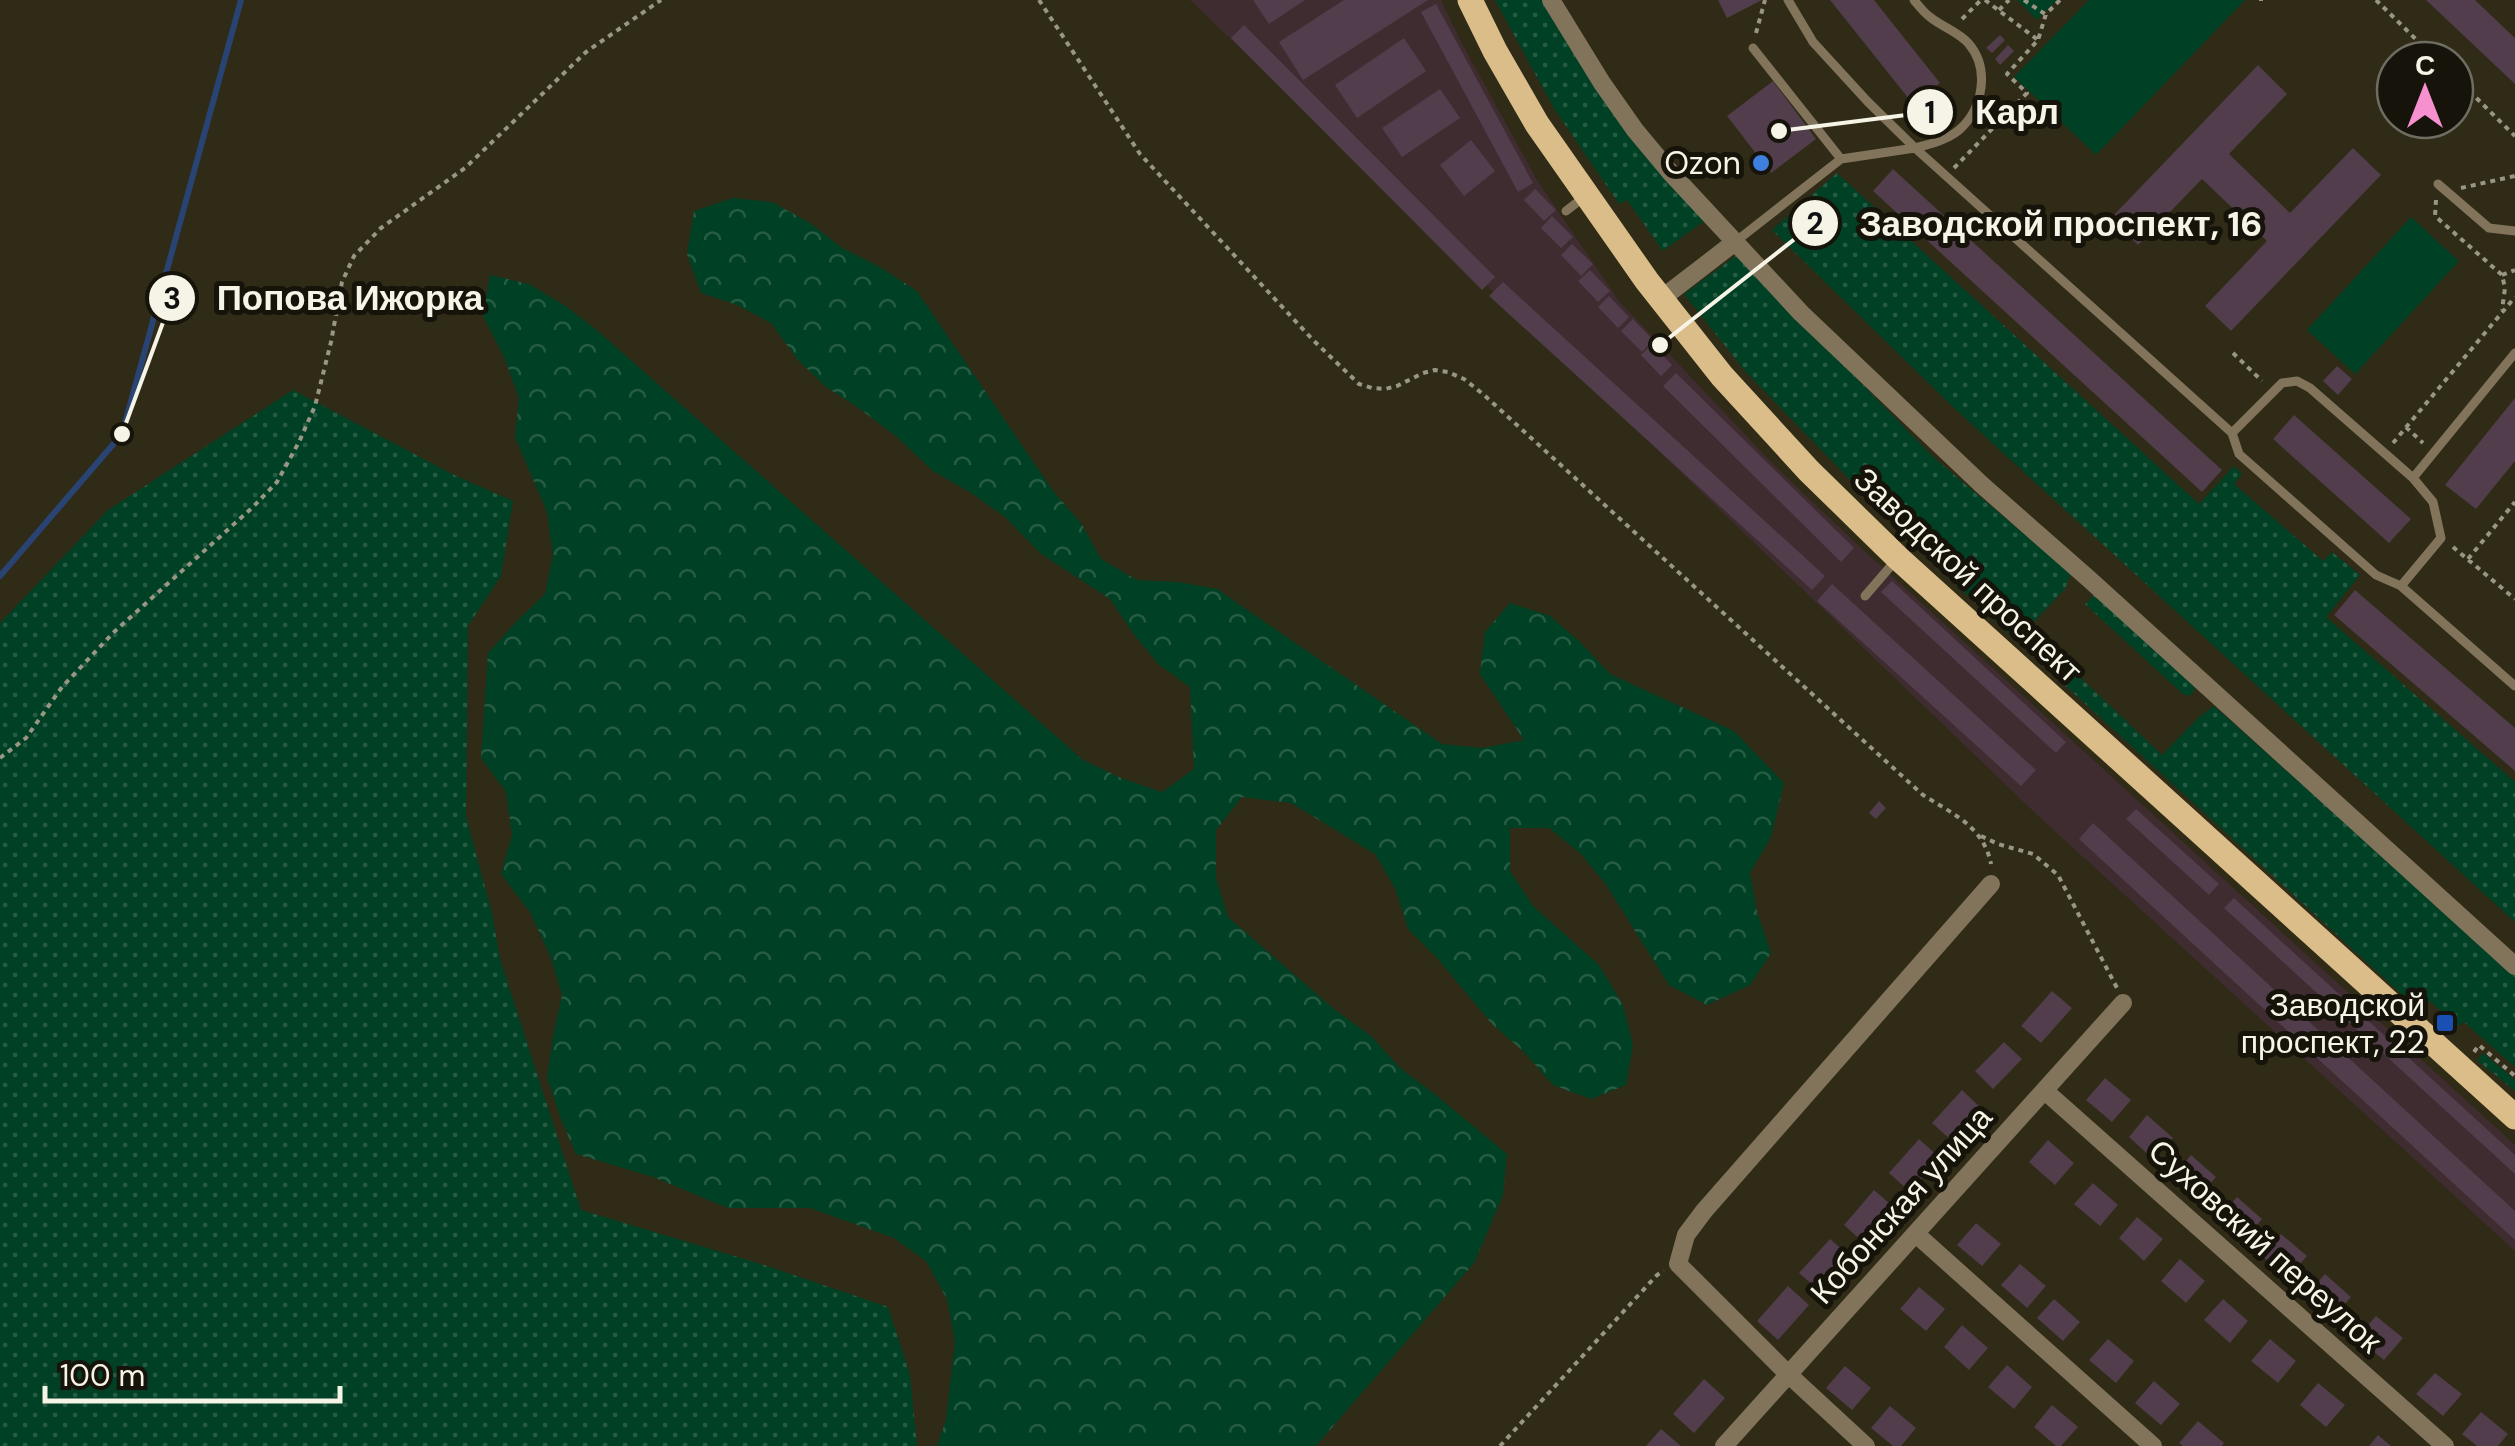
<svg xmlns="http://www.w3.org/2000/svg" width="2515" height="1446" font-family="'DM Sans',sans-serif">
<style>
.industrial{fill:#3f2c31}
.grass{fill:url(#grass-dots)}
.forest{fill:url(#forest-crowns)}
.pitch{fill:#004024}
.lines{fill:none;stroke-linecap:round;stroke-linejoin:round}
.stream{stroke:#294373;stroke-width:6}
.building{fill:#513d4b}
.path{stroke:#999685;stroke-width:4;stroke-dasharray:5 5;stroke-linecap:butt}
.service{stroke:#82735b;stroke-width:9}
.minor{stroke:#82735b;stroke-width:18}
.primary{stroke:#dbbd8a;stroke-width:25}
.shop-dot{fill:#3f7fe0;stroke:#15130a;stroke-width:4}
.transit-dot{fill:#1a4fb4;stroke:#15130a;stroke-width:4}
.labels{text-anchor:middle;dominant-baseline:central;stroke-width:10;stroke-linejoin:round;paint-order:stroke}
.poi-label{font-size:32px;fill:#f6f4e6;stroke:#15130a;text-anchor:end}
.street-label{font-size:32px;fill:#f6f4e6;stroke:#15130a}
.leader{fill:none;stroke:#f6f4e6;stroke-width:4}
.callout-dot{fill:#f6f4e6;stroke:#15130a;stroke-width:4}
.mark-label{font-size:30px;text-anchor:middle;font-weight:bold;fill:#111}
.callout-label{font-size:35px;text-anchor:middle;font-weight:bold;fill:#f6f4e6;stroke:#15130a;stroke-width:10;stroke-linejoin:round;paint-order:stroke}
</style>
<defs>
<pattern id="grass-dots" width="8" height="8" patternUnits="userSpaceOnUse" patternTransform="scale(2.5)"><rect width="8" height="8" fill="#004024"/><path d="M2 2h.1M6 6h.1" fill="none" stroke="#265c44" stroke-width="1.8" stroke-linecap="round"/></pattern>
<pattern id="forest-crowns" width="20" height="18" patternUnits="userSpaceOnUse" patternTransform="scale(2.5)"><rect width="20" height="18" fill="#004024"/><path d="M2 6a3 3 0 1 1 6 0M12 15a3 3 0 1 1 6 0" fill="none" stroke="#265c44"/></pattern>
</defs>
<rect width="100%" height="100%" fill="#2f2b16"/>
<path class="industrial" d="M1190,0h251l18,38 78,142 82,121 154,163 87,83 655,598v106l-479,-437z"/>
<path class="grass" d="M1495,0h50l38,69 58,78 63,74 -41,30 -36,-51 -8,4 -64,-94z
M1837,173l362,331 35,-38 8,8 -8,10 89,77 9,-9 28,23 -34,42 189,165v140l-562,-515 -181,-177z
M1737,255l195,201 139,118 -6,15 -37,39 134,127 37,-38 15,-11 301,269v92l-51,-45 -7,5 -27,-26 -10,10 -501,-460 -174,-180 -61,-77z
M293,390l163,86 57,25 -12,75 -33,50 -2,191 26,96 8,46 81,251 186,56 121,41 22,68 7,71h-917v-823l108,-113z
M2094,595l101,92 -3,8h-8l-99,-91z
M2483,1053l32,27v11l-38,-31z"/>
<path class="forest" d="M2017,0h40l-20,20z
M733,198l39,4 38,21 32,25 36,18 39,25 136,200 28,32 20,36 36,21 41,2 39,7 225,155 40,4 42,-8 -44,-66 5,-42 25,-29 40,13 30,26 30,32 124,57 50,52 -13,54 -21,36 7,39 14,41 -21,32 -43,20 -38,-20 -64,-102 -25,-30 -31,-25h-39v43l23,35 66,59 24,40 10,40 -7,40 -35,14 -38,-14 -30,-34 -31,-27 -55,-66 -29,-29 -12,-39 -21,-36 -84,-51 -49,-6 -26,33v48l12,39 107,93 36,26 29,32 37,28 70,58 -4,41 -29,68 -158,183h-379l9,-26 9,-78 -8,-43 -21,-38 -32,-23 -84,-30h-82l-75,-31 -77,-23 -16,-37 -13,-40 6,-40 9,-42 -11,-37 -21,-46 -29,-38 11,-39 -6,-43 -25,-34 7,-105 27,-30 30,-29 8,-39 -6,-43 -32,-75 4,-39 -15,-41 -21,-41 7,-41 39,9 38,23 32,25 484,428 38,18 41,14 32,-23 -4,-82 -32,-23 -25,-31 -23,-34 -70,-46 -35,-36 -34,-24 -38,-22 -36,-34 -37,-28 -34,-22 -29,-28 -26,-36 -34,-18 -36,-12 -14,-39 7,-43z"/>
<path class="pitch" d="M2089,0h156l-149,155 -82,-78z
M2411,217l48,44 -104,113 -48,-44z"/>
<g class="lines">
<path class="stream" d="M0,576l122,-142 119,-434"/>
</g>
<path class="building" d="M1253,0h52l-36,24z
M1344,0h84l-125,80 -24,-38z
M1718,0h44l-35,18z
M1830,0h44l66,83 -27,21z
M2426,0h49l40,38v46z
M1436,4l97,179 -15,9 -97,-180z
M1244,25l251,252 -13,13 -251,-252z
M2000,35l5,5 -13,13 -6,-5z
M1404,38l22,33 -69,47 -22,-33z
M2008,45l6,6 -14,14 -5,-6z
M2258,65l29,29 -58,60 61,59 63,-65 28,27 -150,156 -26,-25 62,-65 -65,-62 -64,66 -27,-27z
M1773,81l43,58 -45,34 -44,-57z
M1440,89l20,29 -58,39 -20,-29z
M1471,140l24,31 -31,25 -24,-31z
M1893,169l329,301 -20,22 -329,-301z
M1535,189l21,21 -12,11 -20,-21z
M1552,216l21,21 -12,11 -20,-20z
M1572,244l21,20 -12,12 -20,-21z
M1590,270l20,21 -12,11 -20,-21z
M1503,282l322,294 -13,14 -323,-294z
M1609,296l20,21 -11,11 -20,-21z
M1633,319l20,21 -11,12 -21,-21z
M1652,344l20,21 -11,11 -20,-21z
M2337,366l15,13 -14,16 -15,-14z
M1676,373l178,175 -13,14 -178,-176z
M2515,398v63l-39,48 -31,-24z
M2294,415l117,104 -22,24 -116,-104z
M1892,581l174,161 -10,11 -175,-161z
M1832,584l204,186 -15,16 -204,-185z
M2355,590l160,138v43l-181,-156z
M1879,801l7,7 -10,11 -7,-6z
M2136,809l83,75 -10,11 -83,-76z
M2093,823l422,388v29l-436,-401z
M2234,898l281,257v19l-291,-266z
M2052,991l20,17 -31,35 -20,-17z
M2004,1042l18,17 -29,30 -18,-18z
M2105,1078l26,22 -19,22 -26,-22z
M1962,1090l20,19 -30,32 -20,-18z
M2147,1115l26,23 -19,22 -25,-23z
M1919,1139l21,19 -30,34 -21,-19z
M2048,1140l26,23 -19,22 -26,-23z
M2191,1155l25,22 -19,22 -25,-22z
M2093,1183l25,22 -18,21 -26,-22z
M1874,1190l22,19 -31,35 -21,-19z
M2237,1197l25,22 -18,22 -26,-22z
M2137,1217l26,22 -19,22 -25,-23z
M1976,1223l25,21 -19,22 -25,-21z
M2281,1234l26,22 -19,22 -26,-22z
M1830,1239l21,18 -31,34 -21,-18z
M2180,1259l25,22 -19,22 -25,-22z
M2020,1264l26,22 -19,22 -26,-23z
M2325,1274l26,23 -19,22 -26,-23z
M1788,1286l21,19 -31,35 -21,-19z
M1919,1287l26,22 -19,22 -26,-22z
M2054,1299l26,23 -17,19 -26,-23z
M2223,1299l25,22 -18,22 -26,-23z
M2376,1316l27,22 -19,22 -27,-22z
M1962,1325l26,23 -19,22 -25,-23z
M2108,1339l26,22 -18,22 -27,-23z
M2270,1339l26,22 -18,22 -27,-22z
M2007,1365l25,22 -18,22 -26,-22z
M1845,1366l26,22 -19,22 -26,-22z
M2435,1373l27,21 -19,22 -27,-22z
M1704,1379l21,19 -31,35 -21,-19z
M2154,1381l26,23 -19,21 -26,-22z
M2318,1383l27,22 -19,22 -26,-22z
M2052,1405l26,22 -17,19h-5l-22,-19z
M1890,1406l26,22 -15,18h-8l-22,-18z
M2481,1412l27,22 -10,12h-21l-15,-12z
M2198,1421l26,22 -2,3h-39l-4,-3z
M1661,1429l20,17h-35z
M2378,1435l13,11h-22z"/>
<g class="lines">
<path class="path" d="M1039,0l101,154 173,186 46,44 13,4 13,1 12,-3 26,-13 12,-3 13,2 16,7 20,16 439,400c30,19 61,32 68,69
M1985,0l53,40
M2024,0l21,14
M2261,0v1
M2376,0l61,60
M1999,10l10,-10
M1962,19l19,-19
M1756,33l9,-33
M2455,77l60,59
M1954,168l73,-75 -20,-19 31,-34 8,-26 14,-14
M2461,188l54,-12
M2436,200l-1,16 67,59 3,13 -3,22
M2502,275l13,-5
M2233,353l29,28
M2406,427l17,16
M2393,443l122,-146
M2453,547l62,52
M2468,559l47,-57
M0,758l26,-20 36,-51 52,-55 139,-125 24,-25 22,-40 16,-36 16,-64 11,-60 12,-26 27,-28 84,-60 121,-116 75,-52
M1981,836l17,8 35,10 25,21 59,113
M2474,1052l5,-7 36,31
M1500,1446l157,-171 7,-4"/>
<path class="service" d="M1788,0l25,42 55,60 47,46c15,-4 32,-8 44,-18 24,-21 31,-61 10,-86 -10,-12 -27,-17 -39,-27 -6,-4 -11,-11 -16,-17
M1753,48l88,111
M2438,184l51,44 26,3
M1566,211l18,-14
M1735,242l106,-83 74,-11 317,285 7,21 137,121 25,11 114,100
M2232,433l50,-50 15,-2 13,7 103,90
M2401,586l40,-48 -8,-36 -20,-24 102,-125
M1865,596l31,-36"/>
<path class="minor" d="M1551,0l51,83 33,47 35,42 131,141 181,172 107,94 426,387
M1661,299l74,-57
M2045,1091l400,355
M1916,1234l237,212
M1724,1446l399,-443
M1866,1446l-78,-72 -110,-110 8,-29 18,-24 287,-327"/>
<path class="primary" d="M1470,0l25,51 42,73 110,157 75,95 87,95 89,87 617,559"/>
</g>
<circle class="shop-dot" cx="1761" cy="163" r="10"/>
<rect class="transit-dot" x="2435" y="1013" width="20" height="20" rx="5"/>
<g class="labels">
<g class="poi-label">
<text x="1741" y="163">Ozon</text>
<text x="2425" y="1005">Заводской<tspan x="2425" dy="37">проспект, 22</tspan></text>
</g>
<g class="street-label">
<text transform="translate(1968 575) rotate(43)">Заводской проспект</text>
<text transform="translate(1901 1205) rotate(-48)">Кобонская улица</text>
<text transform="translate(2265 1246) rotate(42)">Суховский переулок</text>
</g>
</g>
<path class="leader" d="M1779 131L1930 112M1660 345L1815 223M122 434L172 298"/>
<g class="callout-dot">
<circle cx="1779" cy="131" r="10"/>
<circle cx="1660" cy="345" r="10"/>
<circle cx="122" cy="434" r="10"/>
<circle cx="1930" cy="112" r="25"/>
<circle cx="1815" cy="223" r="25"/>
<circle cx="172" cy="298" r="25"/>
</g>
<g class="mark-label">
<text x="1930" y="123">1</text>
<text x="1815" y="234">2</text>
<text x="172" y="309">3</text>
</g>
<g class="callout-label">
<text x="2017" y="124">Карл</text>
<text x="2061" y="236">Заводской проспект, 16</text>
<text x="350" y="310">Попова Ижорка</text>
</g>
<g transform="translate(2425 90)"><circle r="48" fill="#15130a" stroke="#6f6d62" stroke-width="2.5"/>
<path d="M0-8L18 38L0 25L-18 38Z" fill="#f790cf"/>
<text y="-15" font-size="28" font-weight="bold" text-anchor="middle" fill="#f6f4e6">С</text>
</g>
<path d="M45 1386v15h295v-15" fill="none" stroke="#f6f4e6" stroke-width="5"/>
<text x="60" y="1386" font-size="30" fill="#f6f4e6" stroke="#15130a" stroke-width="8" paint-order="stroke">100 m</text>
</svg>
